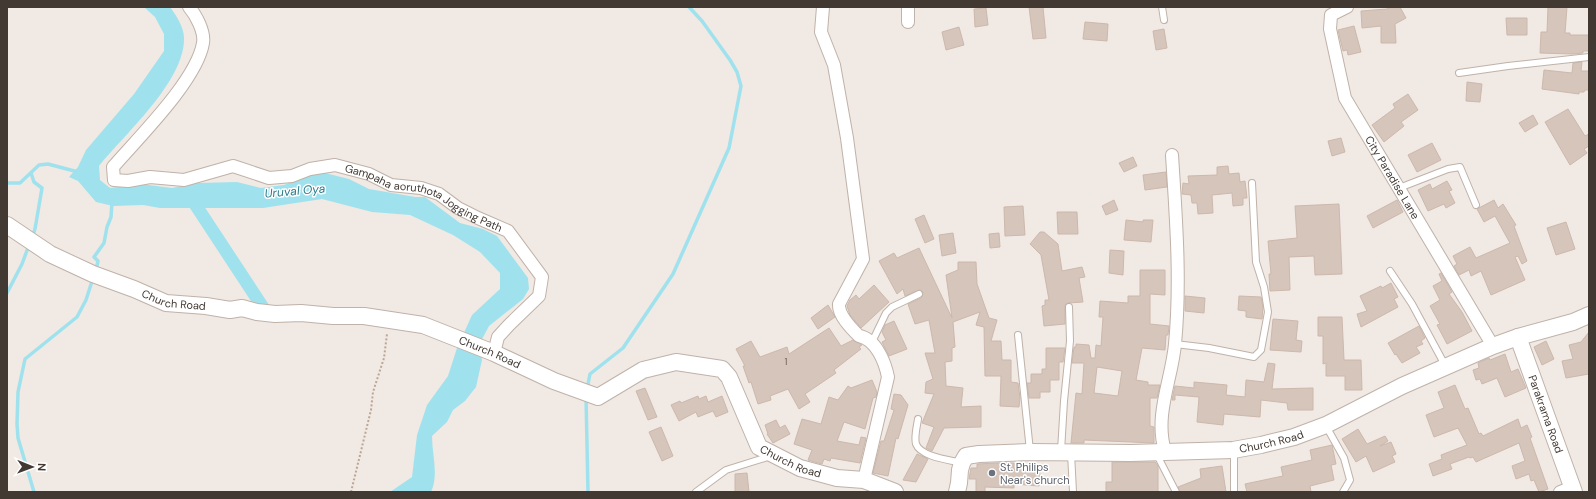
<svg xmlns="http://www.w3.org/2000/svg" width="1596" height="499" font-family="'DM Sans',sans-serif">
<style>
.water{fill:#9fe2ee}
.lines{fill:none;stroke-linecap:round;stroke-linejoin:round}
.stream{stroke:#9fe2ee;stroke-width:3.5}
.canal{stroke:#9fe2ee;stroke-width:13}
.building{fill:#d5c5bb;stroke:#cdb8ac;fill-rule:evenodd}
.service-casing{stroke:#bfb2a9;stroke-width:8}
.minor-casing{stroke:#bfb2a9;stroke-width:14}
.tertiary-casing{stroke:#bfb2a9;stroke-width:18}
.path{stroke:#bda697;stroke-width:2;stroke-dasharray:2 2;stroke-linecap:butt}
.service{stroke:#fff;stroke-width:6}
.minor{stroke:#fff;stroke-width:12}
.tertiary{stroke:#fff;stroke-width:16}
.worship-dot{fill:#6b7280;stroke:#fff;stroke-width:1.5}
.labels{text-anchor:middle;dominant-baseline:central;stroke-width:3;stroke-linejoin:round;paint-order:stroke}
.number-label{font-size:9px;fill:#675c55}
.street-label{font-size:11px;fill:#423933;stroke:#fff}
.worship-label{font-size:11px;fill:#5b616d;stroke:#fff;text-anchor:start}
.water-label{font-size:12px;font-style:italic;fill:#2a7b8c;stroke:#fff}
</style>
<rect width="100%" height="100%" fill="#f1e9e3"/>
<path class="water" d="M144,7h26c6,8 14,20 14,31 1,43 -59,96 -85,128l1,14 10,8 31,-4 31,4 25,-5 40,-1 24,6 23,-3 22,-9 19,-3 24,6 20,10 46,8h10l35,26 23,6 14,7 31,42 1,11 -6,10 -34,27 -9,17 2,17 -6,27 -11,14 -12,9 -6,12 -15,14c0,19 7,39 -1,56h-41l22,-15 5,-42 10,-30 21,-29 9,-28 15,-33 28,-26v-16l-20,-21 -27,-17 -43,-20 -38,-3 -50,-13 -59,9h-103l-17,-3 -30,1 -17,-4 -18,-21 -9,-4 9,-10 8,-17 48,-56 30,-43v-17l-9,-17z"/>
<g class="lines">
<path class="stream" d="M31,173l3,9 8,6 -7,41 -3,9
M7,183h13l19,-18 9,-1 30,8
M96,270l2,-9 -4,-4 10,-14 3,-16 4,-10 1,-15
M7,293l15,-29 7,-19
M587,389l3,-15 33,-26 50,-74 56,-126 12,-62 -4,-14 -7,-12 -28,-39 -13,-14
M586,397l2,95
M34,492l-16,-54 -1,-14 1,-32 7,-33 52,-42 9,-17 7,-22"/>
<path class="canal" d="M191,198l73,111"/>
</g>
<path class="building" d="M1029,7h14l3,31 -13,1z
M1391,7h9l6,11 -11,6 1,19h-15v-17l-19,2 -1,-17 26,-2z
M1548,7h19l-2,26h5v2h19v16h-6v2l-10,1 -33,-1 1,-21h6z
M986,8l2,17 -13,2 -1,-18z
M1506,18h21v17h-20z
M1085,22l23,2 -1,17 -24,-2z
M1354,26l7,26 -13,3 -1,-5 -4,1 -5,-21z
M959,27l5,18 -18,5 -4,-18z
M1164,29l3,19 -11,2 -3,-19z
M1582,62l-1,9h8v19h-4l-1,2h-5v2l-37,-5 2,-19 28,3 1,-10z
M1467,82l15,2 -2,18 -14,-1z
M1408,94l10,16 -17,12 3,4 -20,16 -12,-17 23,-17 -2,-4z
M1568,109l17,27 4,-2v12l-5,3 3,4 -17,12 -25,-43z
M1533,115l5,9 -13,8 -6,-9z
M1341,138l4,14 -13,4 -4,-15z
M1432,143l9,17 -24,12 -9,-17z
M1133,157l4,9 -13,6 -5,-9z
M1228,166l1,8 10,-1 1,9 5,-1 2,17h-4v7l-10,1 -1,-13 -20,2 1,18 -15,1 -1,-11h-5l-1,-8 -9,-1 1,-11 6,1 -1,-8 29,-1v-8z
M1166,172l1,15 -22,3 -2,-15z
M1447,181l5,9 -3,1 6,12 -9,5 -2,-4 -16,7 -10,-21 12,-6 2,5z
M1114,200l4,10 -12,5 -4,-9z
M1397,200l6,12 -30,16 -6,-12z
M1494,200l4,8 5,-4 13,21 -2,1 13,35 -5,3 -4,-8 -3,1 10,23 -34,15 -10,-24 -10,5 -2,-6 -10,5 -5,-9 3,-2 -4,-8 17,-9 6,11 34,-15 -15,-27 -11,6 -7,-13z
M1339,204l3,70 -27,1 -1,-19 -25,1 1,33 -20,1 -1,-17h2l-3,-33 29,-3 -2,-32z
M1023,206l2,29 -20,1 -1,-29z
M1057,212h20l1,22h-20z
M924,215l10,24 -9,4 -10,-24z
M1126,220l17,2v-2h10l-2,22 -27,-2z
M1566,222l9,27 -19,6 -9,-27z
M1040,232h4l14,12 4,27 20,-4 3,10 -6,1 4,24 -15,1 -3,2v19l-21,2 -2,-20 3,-1v-5h4l-8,-45 -11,-11z
M953,233l3,20 -14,3 -3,-21z
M999,233l1,14 -10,1 -1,-14z
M919,248l33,70 -6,-43 12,-5v-8h18l1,22 12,34 8,2 -6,21h10l1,19h9v22l7,1 2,15 -1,9 -19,-1 1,-30h-16l-1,-49 -8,-2 4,-13 -27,10 2,25 -3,1v13l-7,1 1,24 17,2 -2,19 20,-1v21l-37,1 -12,23 -6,-3 8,-21 -12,-4 12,-29 -9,-1 1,-11 7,-3 -8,-26h10l-6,-33 -14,4 -7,-20 13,-6 2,-6 -4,-2 -14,6 -2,-7 -6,5 -18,-33 15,-8 3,5z
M1110,250l14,1 -1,24 -14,-2z
M1140,270h25v25l-15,-1v30l19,2 -1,9h-2l-1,15 -23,-2 -6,32 12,2v3h12l-3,13h-7v28l4,1v16l-70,-3v3h-13l5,-50 6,1 2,-31h-12l2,-16h2v-3l13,1 2,13h4l1,-13 5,1 2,-29h-4l1,-16 28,2v-7h12zM1097,367l25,4 -4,25 -24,-3z
M1441,273l11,19 -3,2 13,18 10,19 -25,13 -10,-19 3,-1 -10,-18 10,-6 -7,-14 9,-5 -3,-7z
M1391,283l7,14 -4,2 4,8 -37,20 -4,-13 10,-3 -7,-15 21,-10 1,2z
M874,285l15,17 -28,26 -11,-13 -3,-9 3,-6 6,-5 3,4z
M1185,296l20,2 -1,15 -19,-2z
M1239,296l22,1 2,10 -1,12 -16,-2v-6l-8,-1z
M828,305l7,12 -17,12 -7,-11z
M1318,317h24l2,43h17l1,30h-17v-14h-19v-13l-3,1v-28h-5z
M1273,319l25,2 -2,19 6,1 -1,11 -31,-2z
M894,321l13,28 -18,7 -7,-14 4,-2 -4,-8 3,-7z
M1419,326l6,12 -4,3 2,3 -7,3 4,6 -18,10 -6,-9 -1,1 -7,-12z
M829,328l12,18 12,-6 9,5 -3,2 2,2 -27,21 2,3 -31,21 5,8 -11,7 -11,-20 -18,7 1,4 -13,4 -7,-22 -2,1 -6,-17h2l-9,-17 15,-8 9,16 27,-10 2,7z
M1589,332v42l-23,4 -4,-17 11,-2 -4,-14 12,-3z
M1546,341l8,18 -12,6 -8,-18z
M1046,348h19l-2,14h-4v18h-9v12h-10v6h-11l-2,-15h4v-9h11v-5h4z
M1505,354l6,18 7,-3 8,19 -21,9 -8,-19 -15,6 -2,-5 -4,1 -3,-10 6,-2 -1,-5 11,-5 1,2z
M1268,363l7,1 -3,25 41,-1v22h-25l-1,-7 -26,-3 -1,17 -36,-3 -1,11 -26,-3 2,-25 -24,-2v5h-3l3,-14 19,2v-6l33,3 -1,10 19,2 1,-17 18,2z
M872,380l5,12 -1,5 -3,1 -8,31 -21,-7 -7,19 22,4 2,-8 5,1 -6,25 -29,-5 -1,3 -6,-2 -2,5 -14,-4 4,-10 -18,-6 8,-25 19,5 8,-27 9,3 10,-14 3,2z
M1455,385l10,24 3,-1 11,26 2,-1 2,3 35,-17 3,9 6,-3 5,12 -2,1 18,51 -9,3 -5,-12 -3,1 -2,-7 -13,5 -4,-13 13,-5 -6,-18 -43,19 -3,-5 -3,1 -1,-1 -19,7 2,5 -19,7 -4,-12 13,-5 -1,-4 26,-10 -9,-17 -24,9 -8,-22 18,-7 -6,-16z
M645,388l12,29 -9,3 -12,-29z
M894,394l7,1 7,10 -10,34 -2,-1 -8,38 -15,-3 8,-32h3l10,-31 -3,-1z
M698,396l1,3 7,-3 2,6 14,-6 6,16 -12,5 -3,-6 -15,6 -2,-5 -17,9 -8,-16 9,-4 1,2z
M776,420l4,8 5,-3 5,9 -17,9 -6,-9h1l-3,-9z
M661,427l12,29 -11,5 -13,-29z
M1358,429l9,15 18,-8 3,5 -8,5 11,-4 5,12 -4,2 3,6 -22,10 -7,-16 -10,6 -14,-23z
M1332,445l4,19 -5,1 3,15 -24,6 1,6h-64l-2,-8 38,-8 -2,-9 31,-7 -2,-10z
M917,454l11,5 -12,23 -13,-2z
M1112,462h43l3,4v26h-52v-10h6z
M997,463h17v6l26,2 -1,15 -25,-2v4l-29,-1v5h-9v-13h-7l2,-11h6v-4z
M1222,466l4,26h-46l-2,-5 23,-9 -1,-9z
M747,473l2,19h-14v-18z"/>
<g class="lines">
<defs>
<path id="service" d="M1162,7l2,13
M1459,73l49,-7 81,-9
M1399,188l49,-19 12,-2 16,38
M1390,271l22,33 34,63
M1018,335l12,116
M872,342l14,-29 6,-6 27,-13
M1175,344l34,4 45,9 7,-7 7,-38 -4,-25 -8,-25 -4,-79
M918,419c-1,7 -4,18 -2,25 5,13 34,16 46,19
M1326,426l18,32 6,22 -7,12
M1061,451l3,-50 6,-60 -1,-34
M1234,451v41
M1071,453l2,39
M1156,453l20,39
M696,492l30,-22 45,-14"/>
<g id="minor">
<path id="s1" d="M189,7c7,8 16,25 14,36 -6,37 -65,95 -90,124l1,13 14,1 22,-4 34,3 49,-14 36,12 23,-2 18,-7 25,-4 34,9 22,11 30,3 18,6 19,14 20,10 30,13 34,46 -3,19 -30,29 -11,12 -4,16"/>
<path d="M823,7l-2,25 13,33 13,73 16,121 -24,45c-1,11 12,24 20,32 17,3 26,26 29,41l-24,103"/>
<path d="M908,7v15"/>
<path id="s2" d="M1347,7l-16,8 -1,14 15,69 148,248"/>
<path d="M1165,451c-11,-36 7,-72 10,-107 6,-63 1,-126 -3,-189"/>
<path d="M1560,492l13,-5"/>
</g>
<g id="tertiary">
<path id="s3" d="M7,225l43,29 43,20 41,15 32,14 40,3 24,4 12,-2 15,4 18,2 26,-1 32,3h31l59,9 71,28 60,28 44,16 45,-27 33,-8 46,7 7,8 30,70 41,21 37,10 27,2 31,12"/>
<path id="s4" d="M1518,337l56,155"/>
<path id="s5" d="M957,492l2,-9 1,-13 2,-7 4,-7 13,-2 51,-2 101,1 102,-3 28,-5 33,-8 32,-12 76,-39 91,-40 25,-9 55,-15 16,-7"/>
</g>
</defs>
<use href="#service" class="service-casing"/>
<use href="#minor" class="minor-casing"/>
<use href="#tertiary" class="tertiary-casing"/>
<path class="path" d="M351,492l20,-82 2,-18 11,-34 3,-24"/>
<use href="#service" class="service"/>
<use href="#minor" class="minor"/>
<use href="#tertiary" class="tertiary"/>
</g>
<circle class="worship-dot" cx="992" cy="473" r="4"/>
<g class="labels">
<g class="number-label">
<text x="786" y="362">1</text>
</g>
<g class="street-label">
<text stroke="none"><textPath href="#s2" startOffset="195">City Paradise Lane</textPath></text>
<text stroke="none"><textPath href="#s1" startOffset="530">Gampaha aoruthota Jogging Path</textPath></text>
<text stroke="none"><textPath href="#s3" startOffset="185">Church Road</textPath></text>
<text stroke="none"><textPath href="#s3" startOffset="509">Church Road</textPath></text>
<text stroke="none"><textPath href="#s4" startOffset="82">Parakrama Road</textPath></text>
<text stroke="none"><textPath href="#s5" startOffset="344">Church Road</textPath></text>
<text stroke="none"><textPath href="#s3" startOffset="881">Church Road</textPath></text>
</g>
<g class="worship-label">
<text x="1000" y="467">St. Philips<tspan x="1000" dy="13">Near's church</tspan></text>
</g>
<g class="water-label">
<text transform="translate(295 191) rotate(-5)">Uruval Oya</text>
</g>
</g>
<rect width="1596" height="499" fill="none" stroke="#423933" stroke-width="16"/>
<g transform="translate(32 467) rotate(91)" stroke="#ffffff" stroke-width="3" paint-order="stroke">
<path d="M0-3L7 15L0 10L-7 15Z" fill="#423933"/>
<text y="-6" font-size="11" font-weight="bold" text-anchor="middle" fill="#423933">N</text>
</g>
</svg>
